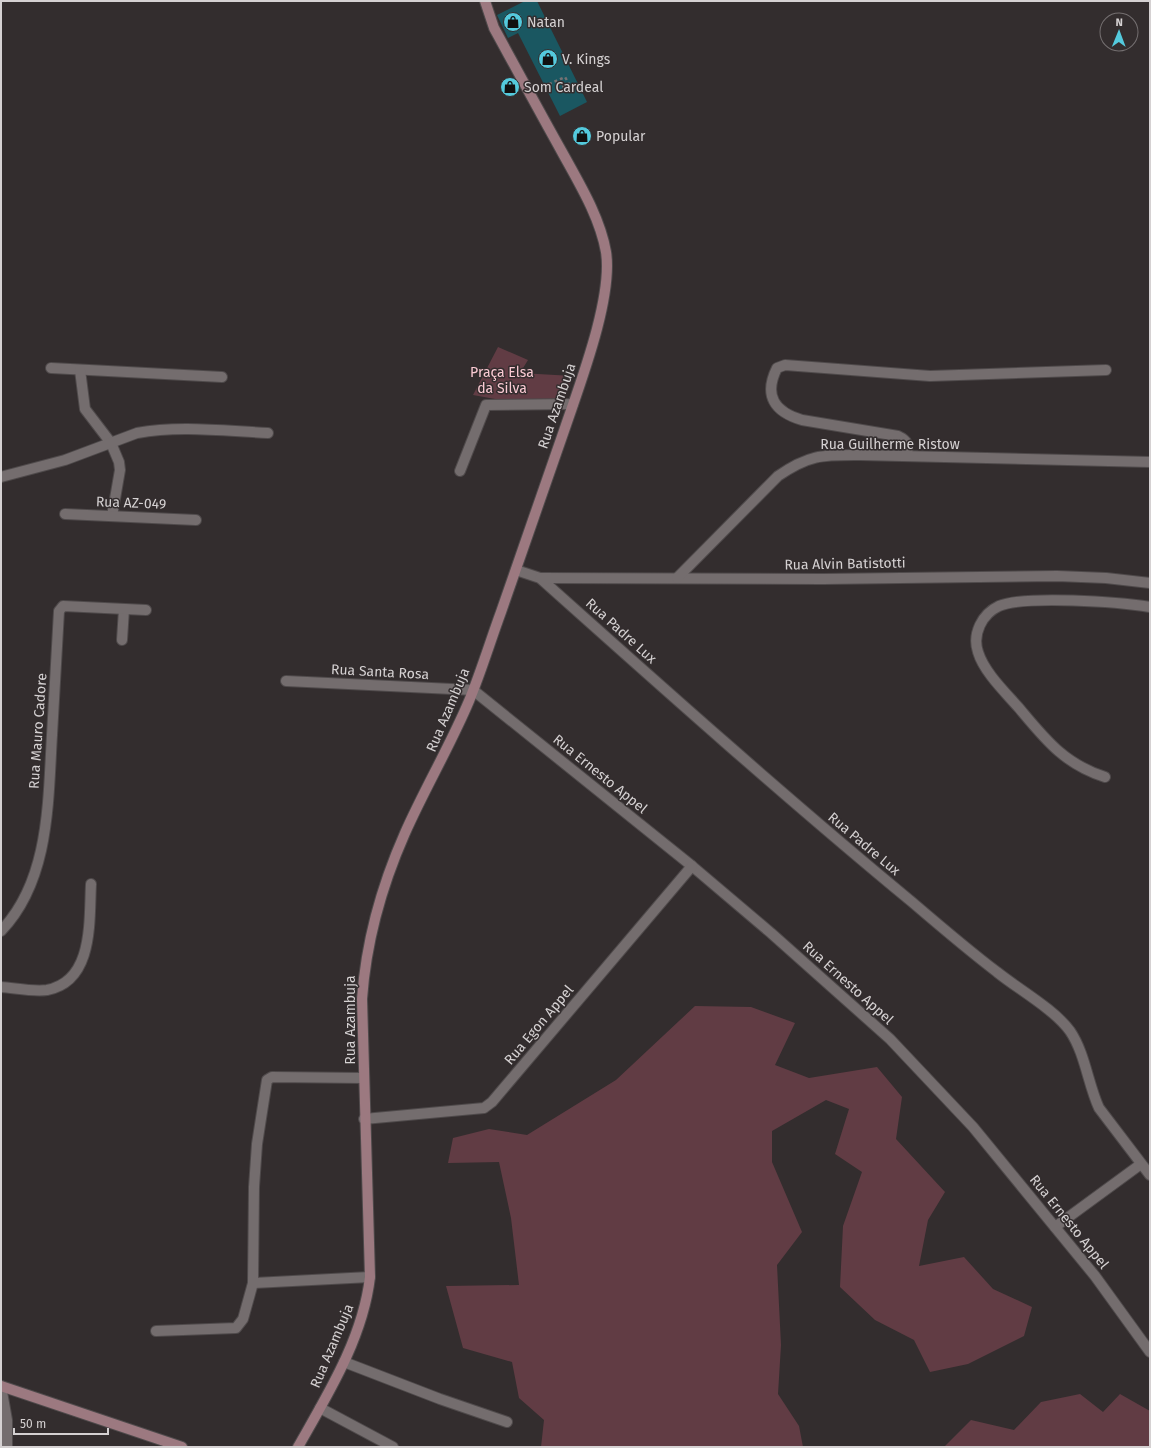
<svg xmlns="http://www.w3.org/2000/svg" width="1151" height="1448" font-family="'Fira Sans',sans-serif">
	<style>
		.green { fill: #613c44 }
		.building { fill: #1a5761 }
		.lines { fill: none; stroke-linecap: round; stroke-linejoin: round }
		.street-casing { stroke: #4f4a4b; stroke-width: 12 }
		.secondary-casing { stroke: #4f4a4b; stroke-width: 12 }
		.path { stroke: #777273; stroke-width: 2.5; stroke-dasharray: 3 3; stroke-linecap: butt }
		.street { stroke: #746d6e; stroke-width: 10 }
		.secondary { stroke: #9c7980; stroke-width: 10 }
		.labels { text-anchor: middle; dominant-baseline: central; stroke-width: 3; stroke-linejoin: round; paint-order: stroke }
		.poi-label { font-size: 14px; fill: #d5d1d2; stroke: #332d2e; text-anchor: start }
		.park-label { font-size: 14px; fill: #facad3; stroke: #332d2e }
		.street-label { font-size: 14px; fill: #d5d1d2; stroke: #332d2e }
	</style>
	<rect width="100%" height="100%" fill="#332d2e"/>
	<!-- green -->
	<g class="green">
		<path d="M498,347l30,13 -8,13 53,3 -9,23h-69l-22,-4z"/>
		<path d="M695,1006l56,1 44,16 -20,42 34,13 68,-11 25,30 -6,42 49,53 -17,28 -9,46 45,-9 29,32 39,18 -8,29 -56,28 -38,8 -16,-32 -39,-20 -35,-33 3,-61 19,-54 -27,-18 14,-45 -23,-9 -54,31v31l30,70 -25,33 4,80 -3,49 21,32 4,21h-262l3,-27 -25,-22 -7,-36 -49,-14 -17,-62 73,-1 -8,-67 -12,-56 -51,1 5,-25 36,-9 38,6 89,-55z"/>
		<path d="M1080,1394l23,18 17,-18 30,17v36h-206l27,-27 43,10 27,-28z"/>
	</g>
	<!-- building -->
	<path class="building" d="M525,1h12l50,101 -27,14 -42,-83 -10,5 -11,-23z"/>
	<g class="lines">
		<defs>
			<g id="street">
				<path d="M51,368l171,9"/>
				<path d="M80,370l5,39 26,34 8,19 1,8 -8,46"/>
				<path d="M907,456c1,-11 2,-15 -9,-20l-96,-16c-27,-8 -39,-24 -25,-52l8,-3 145,11 176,-6"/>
				<path d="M460,471l26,-66 87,-1"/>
				<path d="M1,477l64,-17 72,-27c42,-8 88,-2 131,0"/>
				<path d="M65,514l131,6"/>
				<path d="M516,570l24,8c123,110 245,219 372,324 28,24 56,48 85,70 21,17 57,37 73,59 15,22 18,53 29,77l51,67"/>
				<path d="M540,578l283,1 234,-3 49,2 44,5"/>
				<path d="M677,578l101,-102c32,-22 45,-21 82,-21l290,7"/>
				<path d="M122,640l2,-31"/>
				<path d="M286,681l187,9 219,176 79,67 119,106 83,88 122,149 55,76"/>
				<path d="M1105,777c-41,-13 -60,-38 -86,-69 -14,-16 -35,-36 -41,-56 -6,-18 4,-38 21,-46 27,-11 120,-4 151,1"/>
				<path d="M1,931c49,-51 47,-130 51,-196 2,-41 5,-83 7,-124l4,-5 83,4"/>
				<path d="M1,987c14,1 32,5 46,3 47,-9 42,-69 44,-106"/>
				<path d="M364,1119l120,-11 8,-6 200,-236"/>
				<path d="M1055,1227l86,-63"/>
				<path d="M253,1283l117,-6"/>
				<path d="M156,1331l80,-3 7,-9 10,-36 1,-96 3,-43 10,-64 5,-3 91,1"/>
				<path d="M344,1362l96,37 67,23"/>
				<path d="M1,1386l6,34v27"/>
				<path d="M320,1408l73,39"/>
			</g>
			<g id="secondary">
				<path d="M1,1386l181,61"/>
				<path d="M298,1447c30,-53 65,-109 72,-170l-8,-278c4,-57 20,-114 43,-166 20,-45 45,-87 64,-132 12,-29 21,-59 32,-89 22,-62 43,-125 65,-187 15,-44 47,-128 40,-173 -6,-35 -27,-69 -44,-100 -23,-41 -45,-82 -68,-124l-9,-27"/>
			</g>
		</defs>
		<!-- street casing -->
		<use href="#street" class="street-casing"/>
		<!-- secondary casing -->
		<use href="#secondary" class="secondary-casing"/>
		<!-- path -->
		<path class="path" d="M538,89l27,-12 4,7 -9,4"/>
		<!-- street -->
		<use href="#street" class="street"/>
		<!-- secondary -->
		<use href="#secondary" class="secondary"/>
	</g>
	<!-- icons -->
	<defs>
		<symbol id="shop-disc" viewBox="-11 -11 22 22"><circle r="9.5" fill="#54cadd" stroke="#332d2e"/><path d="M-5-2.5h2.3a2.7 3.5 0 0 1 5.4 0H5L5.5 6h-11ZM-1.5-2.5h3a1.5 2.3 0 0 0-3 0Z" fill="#111"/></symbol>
	</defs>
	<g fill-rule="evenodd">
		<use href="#shop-disc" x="502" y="11" width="22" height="22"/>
		<use href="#shop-disc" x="537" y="48" width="22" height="22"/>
		<use href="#shop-disc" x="499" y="76" width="22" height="22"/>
		<use href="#shop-disc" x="571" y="125" width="22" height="22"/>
	</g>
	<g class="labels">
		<!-- poi labels -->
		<g class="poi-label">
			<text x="527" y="22">Natan</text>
			<text x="562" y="59">V. Kings</text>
			<text x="524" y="87">Som Cardeal</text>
			<text x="596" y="136">Popular</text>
		</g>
		<!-- park labels -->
		<g class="park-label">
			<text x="502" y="372">Praça Elsa<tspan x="502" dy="16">da Silva</tspan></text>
		</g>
		<!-- street labels -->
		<g class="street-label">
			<text transform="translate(557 406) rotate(-71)">Rua Azambuja</text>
			<text x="890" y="444">Rua Guilherme Ristow</text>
			<text transform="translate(131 503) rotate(2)">Rua AZ-049</text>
			<text transform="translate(845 564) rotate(-1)">Rua Alvin Batistotti</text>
			<text transform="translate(621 631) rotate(42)">Rua Padre Lux</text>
			<text transform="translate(380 672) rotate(3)">Rua Santa Rosa</text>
			<text transform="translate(448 710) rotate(-67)">Rua Azambuja</text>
			<text transform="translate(38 731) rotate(-86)">Rua Mauro Cadore</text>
			<text transform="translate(600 774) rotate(39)">Rua Ernesto Appel</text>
			<text transform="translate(864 844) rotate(40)">Rua Padre Lux</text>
			<text transform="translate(848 983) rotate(42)">Rua Ernesto Appel</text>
			<text transform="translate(350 1020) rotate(-90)">Rua Azambuja</text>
			<text transform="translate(539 1025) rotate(-50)">Rua Egon Appel</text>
			<text transform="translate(1069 1222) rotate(51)">Rua Ernesto Appel</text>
			<text transform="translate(332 1346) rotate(-67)">Rua Azambuja</text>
		</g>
	</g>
	<!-- border -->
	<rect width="1151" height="1448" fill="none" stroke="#d5d1d2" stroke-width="4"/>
	<!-- north arrow -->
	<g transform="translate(1119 32) rotate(1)"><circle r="19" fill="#332d2e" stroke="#746f70"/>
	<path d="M0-3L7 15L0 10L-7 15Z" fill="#54cadd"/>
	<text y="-6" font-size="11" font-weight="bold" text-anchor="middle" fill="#d5d1d2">N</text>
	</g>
	<!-- scale -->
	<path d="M14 1428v6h94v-6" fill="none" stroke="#d5d1d2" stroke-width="2"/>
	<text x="20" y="1428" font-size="12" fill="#d5d1d2" stroke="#332d2e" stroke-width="3" paint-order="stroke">50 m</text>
</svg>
